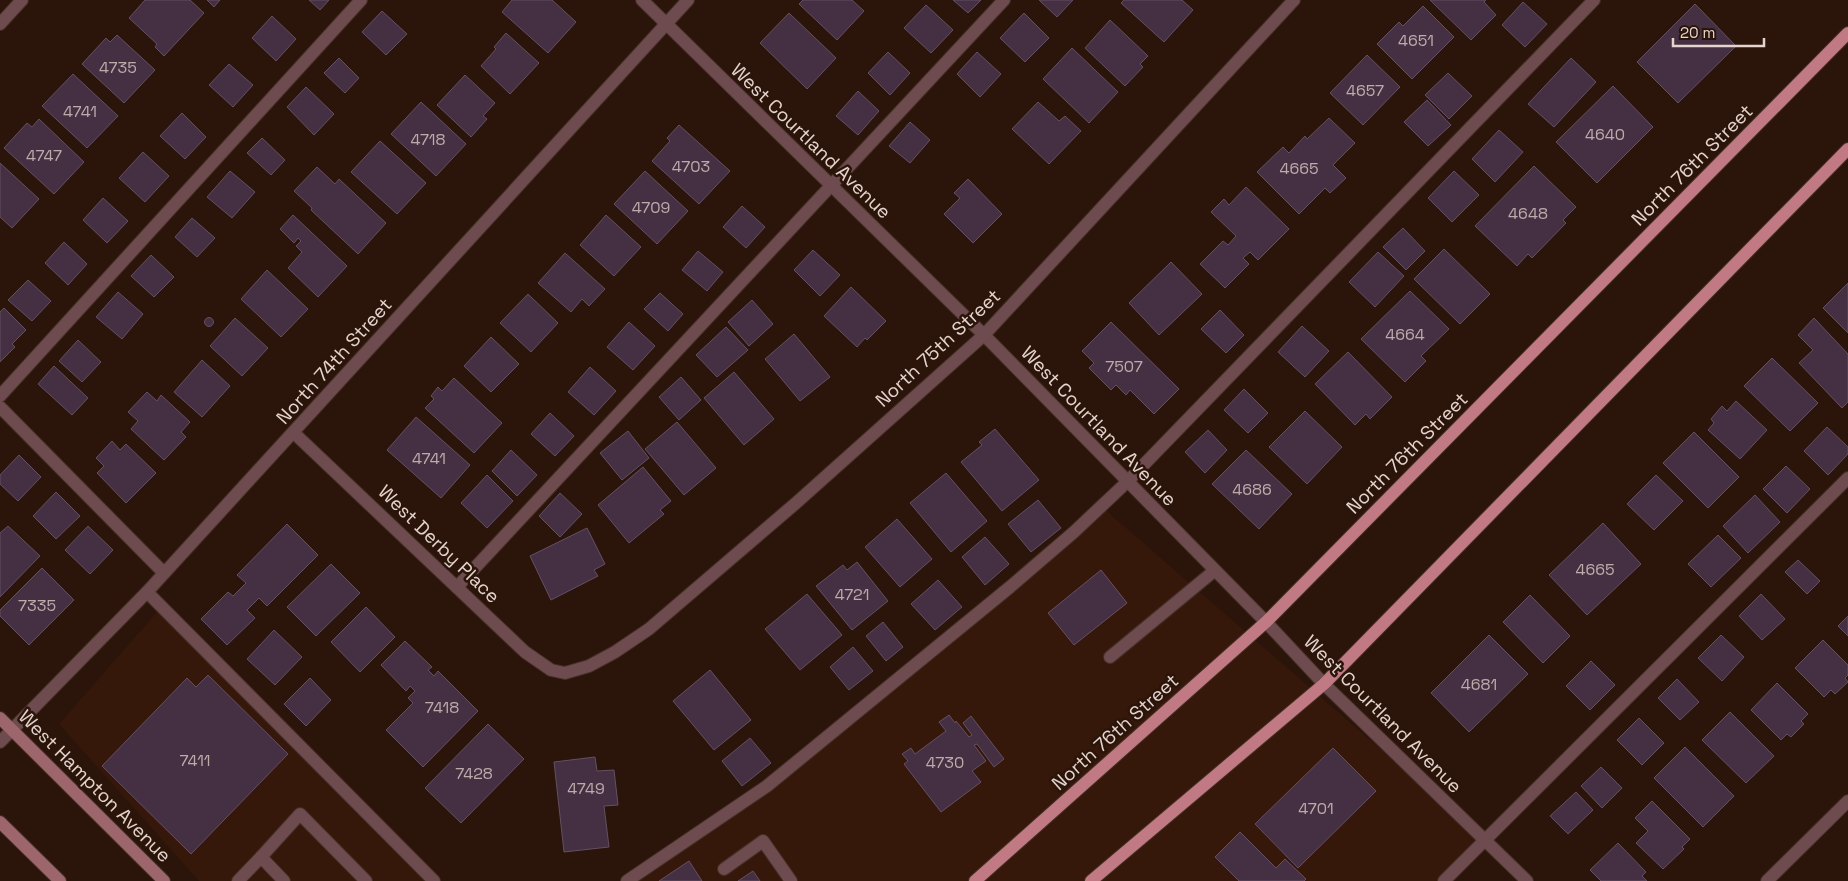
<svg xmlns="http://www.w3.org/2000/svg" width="1848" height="881" font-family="'Space Grotesk',sans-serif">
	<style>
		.built { fill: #36180b }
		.building { fill: #453043; stroke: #654f63 }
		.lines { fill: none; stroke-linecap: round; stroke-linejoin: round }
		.service-casing { stroke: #452f25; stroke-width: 14 }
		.minor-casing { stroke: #452f25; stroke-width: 14 }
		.secondary-casing { stroke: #452f25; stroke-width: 14 }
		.primary-casing { stroke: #452f25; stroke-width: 14 }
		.service { stroke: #6d4b4f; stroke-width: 12 }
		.minor { stroke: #6d4b4f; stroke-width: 12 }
		.secondary { stroke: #9d666c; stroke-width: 12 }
		.primary { stroke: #c17a83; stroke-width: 12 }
		.labels { text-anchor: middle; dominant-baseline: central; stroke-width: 5; stroke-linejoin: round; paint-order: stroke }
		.number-label { font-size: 16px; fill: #bdabaa }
		.street-label { font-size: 19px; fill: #e5d4cd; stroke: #2b140a }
	</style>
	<rect width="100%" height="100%" fill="#2b140a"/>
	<!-- built -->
	<g class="built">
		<path d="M1102,507l383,333 -41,41h-823l149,-92z"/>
		<path d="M158,611l275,270h-234l-140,-157z"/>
	</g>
	<!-- building -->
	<g class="building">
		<path d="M145,0h45l14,13 -40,43 -9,-9 2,-3 -28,-26z"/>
		<path d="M207,0h13l-6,7z"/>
		<path d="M309,0h20l-9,10z"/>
		<path d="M512,0h40l24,22 -28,31 -46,-41z"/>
		<path d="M803,0h49l12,11 -27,29 -38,-36z"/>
		<path d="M953,0h28l-13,13z"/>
		<path d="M1039,0h34l-16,17z"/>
		<path d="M1124,0h58l11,10 -29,32 -43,-39z"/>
		<path d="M1430,0h56l-2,2 12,13 -25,25z"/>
		<path d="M1523,2l24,22 -22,23 -23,-22z"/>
		<path d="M1695,4l41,42 -58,57 -41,-41z"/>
		<path d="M926,5l27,25 -22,23 -27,-25z"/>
		<path d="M1423,6l31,31 -42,42 -35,-35 22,-22 4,4z"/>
		<path d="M382,11l25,23 -21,21 -24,-23z"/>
		<path d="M789,13l47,45 -29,31 -47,-46z"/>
		<path d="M1024,13l25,25 -24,24 -25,-24z"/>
		<path d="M272,16l24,23 -20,22 -24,-23z"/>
		<path d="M1110,20l38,36 -8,8 3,3 -18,19 -40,-38z"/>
		<path d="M506,33l33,30 -29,31 -29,-28 15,-17 -2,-2z"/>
		<path d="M117,35l38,35 -31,33 -42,-39 24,-26 4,4z"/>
		<path d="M1072,48l46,44 -29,31 -46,-44z"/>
		<path d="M888,52l22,21 -20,22 -22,-22z"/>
		<path d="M977,52l24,22 -21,23 -23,-23z"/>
		<path d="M1367,55l33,32 -37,38 -33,-32z"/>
		<path d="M339,58l20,20 -14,15 -21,-20z"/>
		<path d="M1571,58l25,24 -42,45 -26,-23z"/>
		<path d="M229,64l24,21 -20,22 -24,-22z"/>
		<path d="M1448,73l24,23 -23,23 -24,-24z"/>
		<path d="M73,74l45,42 -31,32 -45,-42z"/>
		<path d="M465,75l30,28 -12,13 4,3 -16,18 -34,-32z"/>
		<path d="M1613,86l40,41 -56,56 -41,-41z"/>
		<path d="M306,87l28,27 -20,21 -27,-28z"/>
		<path d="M858,91l21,20 -21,24 -22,-19z"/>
		<path d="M1427,100l24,25 -23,21 -24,-24z"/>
		<path d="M421,102l45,42 -30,32 -45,-42z"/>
		<path d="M1038,102l21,19 6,-5 16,15 -32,33 -37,-35z"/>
		<path d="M182,113l24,24 -21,22 -25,-23z"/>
		<path d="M1329,118l26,25 -22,22 13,13 -16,15 -5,-5 -26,26 -42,-42 26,-25 6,6 16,-17 2,3z"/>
		<path d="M39,119l45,43 -30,32 -50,-46 23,-25 5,4z"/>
		<path d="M910,122l20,18 -20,23 -21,-17z"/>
		<path d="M679,125l51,46 -31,33 -47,-43 18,-20 -3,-3z"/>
		<path d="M1499,130l24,22 -28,30 -23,-23z"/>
		<path d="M262,138l23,22 -14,15 -24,-22z"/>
		<path d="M380,141l46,42 -29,31 -46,-42z"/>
		<path d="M143,152l26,24 -24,26 -26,-24z"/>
		<path d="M0,163l39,36 -27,29 -12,-11z"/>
		<path d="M1534,166l42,41 -13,13 3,3 -34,35 -4,-4 -11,12 -42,-40z"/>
		<path d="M317,167l18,17 4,-5 47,44 -28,31 -47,-44 1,-2 -18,-17z"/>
		<path d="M230,171l25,21 -23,26 -25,-21z"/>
		<path d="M645,171l43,40 -31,33 -43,-40z"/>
		<path d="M1454,171l25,24 -27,27 -24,-24z"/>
		<path d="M968,179l34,35 -29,29 -29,-29 16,-16 -6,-5z"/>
		<path d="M1246,187l43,42 -31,31 -8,-8 -7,6 6,6 -24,24 -25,-24 23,-23 5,4 8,-9 -25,-24 13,-13 5,6z"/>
		<path d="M103,198l25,23 -21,22 -24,-23z"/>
		<path d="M742,206l23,21 -19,21 -23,-21z"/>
		<path d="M293,215l54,51 -29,31 -30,-29 14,-16 -6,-6 5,-5 -3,-3 -4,5 -14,-14z"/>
		<path d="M606,215l35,32 -27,29 -34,-31z"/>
		<path d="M192,218l23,20 -18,19 -22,-20z"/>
		<path d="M1403,228l22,23 -19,19 -23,-23z"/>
		<path d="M64,242l23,22 -19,21 -23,-22z"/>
		<path d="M1444,249l46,45 -30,30 -46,-45z"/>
		<path d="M813,250l27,25 -20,21 -26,-26z"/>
		<path d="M698,251l25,21 -16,19 -25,-21z"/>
		<path d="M1378,252l26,24 -29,31 -26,-25z"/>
		<path d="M565,253l40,36 -16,17 -7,-7 -11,13 -33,-29z"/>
		<path d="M151,255l23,22 -20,20 -23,-21z"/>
		<path d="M1171,262l31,32 -43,41 -30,-32z"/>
		<path d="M267,270l41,39 -27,28 -40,-38z"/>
		<path d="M28,280l23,21 -19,20 -24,-21z"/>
		<path d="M1848,283v50l-25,-25z"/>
		<path d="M851,287l35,34 -19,19 -2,-2 -8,9 -33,-31z"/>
		<path d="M1410,291l39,38 -28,27 5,5 -21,21 -44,-43z"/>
		<path d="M118,292l25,22 -21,25 -26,-22z"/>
		<path d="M660,293l23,21 -15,17 -24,-22z"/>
		<path d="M528,294l30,29 -27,29 -31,-29z"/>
		<path d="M752,300l21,24 -24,22 -21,-24z"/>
		<path d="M4,308l22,22 -14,14 3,3 -15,15v-50z"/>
		<path d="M1220,310l24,25 -18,18 -25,-24z"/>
		<circle cx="209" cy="322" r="4.5"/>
		<path d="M235,318l33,30 -26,28 -32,-30z"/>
		<path d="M1814,318l34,36v48l-6,6 -43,-45 14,-13 -15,-15z"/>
		<path d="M629,322l26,24 -22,24 -26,-23z"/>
		<path d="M1111,322l68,67 -25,25 -24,-24 -4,5 -10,-10 -5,5 -22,-22 5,-5 -12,-12z"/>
		<path d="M1302,326l27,25 -24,26 -27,-25z"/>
		<path d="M726,327l22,23 -31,27 -21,-22z"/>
		<path d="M794,334l36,43 -30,24 -35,-42z"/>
		<path d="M491,337l28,27 -28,28 -27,-26z"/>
		<path d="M78,340l23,22 -19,20 -23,-21z"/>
		<path d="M1348,352l44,45 -22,22 -4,-5 -11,11 -40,-41z"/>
		<path d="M1772,358l46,45 -28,28 -46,-45z"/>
		<path d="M202,360l28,26 -28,31 -28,-25z"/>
		<path d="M54,366l34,32 -16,17 -34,-31z"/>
		<path d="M590,367l26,24 -22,24 -26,-23z"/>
		<path d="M734,372l40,47 -30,26 -40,-47z"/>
		<path d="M681,377l20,23 -22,20 -20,-23z"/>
		<path d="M454,378l48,45 -28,30 -49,-45 9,-9 -3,-3 7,-9 4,4z"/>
		<path d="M1244,389l24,24 -20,20 -24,-23z"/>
		<path d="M147,392l10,9 4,-6 29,27 -9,10 5,5 -22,23 -33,-31 7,-8 -10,-9z"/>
		<path d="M1736,401l31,29 -27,29 -32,-29 6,-7 -3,-4 11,-13 5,5z"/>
		<path d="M1305,411l37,36 -35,37 -38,-37z"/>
		<path d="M550,413l24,23 -19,20 -24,-22z"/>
		<path d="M416,417l54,48 -29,33 -54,-48z"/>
		<path d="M677,422l39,46 -32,27 -39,-46z"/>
		<path d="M1827,427l21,20v7l-20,21 -24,-24z"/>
		<path d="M995,429l44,51 -37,31 -41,-49 21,-17 -3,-3z"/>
		<path d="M1208,430l19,20 -22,23 -20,-21z"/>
		<path d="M628,431l21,27 -27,22 -22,-27z"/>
		<path d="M1694,432l45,45 -31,31 -45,-45z"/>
		<path d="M112,441l8,9 6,-6 30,29 -30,30 -29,-30 7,-7 -8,-8z"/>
		<path d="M511,450l26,25 -20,21 -25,-25z"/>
		<path d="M1246,450l46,44 -33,35 -47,-45z"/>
		<path d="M19,455l22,22 -23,24 -18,-17v-9z"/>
		<path d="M1786,466l24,23 -23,24 -24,-24z"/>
		<path d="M643,467l28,34 -11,9 4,4 -35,29 -31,-38z"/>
		<path d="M946,473l41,48 -36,31 -41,-49z"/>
		<path d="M487,475l26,26 -26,27 -26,-25z"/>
		<path d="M1656,475l27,26 -29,29 -27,-26z"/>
		<path d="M56,492l24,24 -24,23 -23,-23z"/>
		<path d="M560,493l22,21 -22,23 -21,-21z"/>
		<path d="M1755,495l25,27 -32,31 -25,-27z"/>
		<path d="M1038,500l23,28 -30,24 -23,-28z"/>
		<path d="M897,519l35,40 -32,28 -35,-40z"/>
		<path d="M1603,523l38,41 -54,51 -38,-40z"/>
		<path d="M287,524l31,31 -51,51 -8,-8 -12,12 8,8 -28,27 -26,-26 27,-27 5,4 13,-13 -9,-8z"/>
		<path d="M8,526l32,30 -40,41v-64z"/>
		<path d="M88,526l25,24 -23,24 -25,-24z"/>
		<path d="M587,528l18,36 -11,6 4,6 -47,24 -21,-44z"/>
		<path d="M1718,535l23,23 -30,29 -23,-23z"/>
		<path d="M985,537l24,27 -24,21 -23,-28z"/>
		<path d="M1798,560l22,21 -13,13 -22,-22z"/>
		<path d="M857,562l31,39 -36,29 -36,-44 27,-21 4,5z"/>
		<path d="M331,564l29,29 -44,43 -29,-29z"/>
		<path d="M42,568l32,32 -45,45 -29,-29v-6z"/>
		<path d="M1101,570l26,33 -53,42 -26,-32z"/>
		<path d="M938,580l24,27 -27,23 -24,-26z"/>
		<path d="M807,594l35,41 -42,35 -35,-41z"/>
		<path d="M1761,594l24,25 -23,21 -23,-24z"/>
		<path d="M1530,595l40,41 -27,27 -40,-41z"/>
		<path d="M366,607l29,30 -35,35 -29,-30z"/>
		<path d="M1848,616v20l-10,-10z"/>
		<path d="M883,622l20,25 -17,14 -20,-25z"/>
		<path d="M274,630l28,27 -27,28 -28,-26z"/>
		<path d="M1489,635l39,39 -59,58 -38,-39z"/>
		<path d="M1721,635l23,22 -22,24 -24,-23z"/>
		<path d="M1823,640l25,25v10l-3,3 3,4 -13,12 -4,-4 -7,7 -29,-29z"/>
		<path d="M405,641l27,26 -4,3 6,6 4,-5 40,40 -55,56 -37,-37 27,-27 -5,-5 7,-7 -5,-5 -4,5 -25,-26z"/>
		<path d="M853,647l20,24 -24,19 -19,-23z"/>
		<path d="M1591,661l24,24 -25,25 -24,-24z"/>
		<path d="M710,670l41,50 -37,30 -41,-49z"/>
		<path d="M208,675l80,79 -97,100 -89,-88 85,-88 9,9z"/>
		<path d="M310,678l21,22 -25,26 -22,-22z"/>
		<path d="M1677,679l22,23 -19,18 -22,-22z"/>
		<path d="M1777,683l31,31 -7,7 3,3 -13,13 -4,-3 -6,6 -30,-30z"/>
		<path d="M1730,712l44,44 -28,27 -44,-43z"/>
		<path d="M949,715l6,8 1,-2 13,16 3,-2 -9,-12 8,-7 33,43 -10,8 -17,-23 -3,1 12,16 -14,10 9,11 -40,30 -37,-48 4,-3 -6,-7 9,-6 4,6 31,-23 -7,-9z"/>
		<path d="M1639,718l25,25 -22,22 -25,-25z"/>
		<path d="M488,724l36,35 -63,64 -36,-35z"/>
		<path d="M750,738l21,25 -29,23 -20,-25z"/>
		<path d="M1685,747l49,49 -31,31 -49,-49z"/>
		<path d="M1333,748l43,43 -78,77 -43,-44z"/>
		<path d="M595,757l2,14 17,-1 4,35 -14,1 5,41 -45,5 -10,-90z"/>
		<path d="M1601,767l21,21 -20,20 -21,-22z"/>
		<path d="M1576,792l17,18 -25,24 -18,-18z"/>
		<path d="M1652,801l38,38 -8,8 2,2 -21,20 -27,-26 12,-12 -13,-13z"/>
		<path d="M1240,832l36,36 9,-9 21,20 -2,2h-65l-24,-24z"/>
		<path d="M1618,843l28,29 -4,4 5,5h-46l-11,-11z"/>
		<path d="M689,861l13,20h-43z"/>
		<path d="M753,871l7,10h-22z"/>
	</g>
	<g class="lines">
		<defs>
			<g id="service">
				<path d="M0,396l361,-396"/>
				<path d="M0,407l164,166"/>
				<path d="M457,587l547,-587"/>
				<path d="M147,592l287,289"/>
				<path d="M1110,657l104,-86"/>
				<path d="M261,857l39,-43 66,67"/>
				<path d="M724,869l39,-28 28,40"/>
				<path d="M238,881l23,-24 23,24"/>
				<path d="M627,881l140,-95 243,-199 64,-55 53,-50 467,-482"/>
				<path d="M1444,881l404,-403"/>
			</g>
			<g id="minor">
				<path d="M642,0l342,335 282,287 58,62 203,197"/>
				<path d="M0,24l22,-24"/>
				<path d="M294,433l231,219 26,18 14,3 24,-7 26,-14 34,-23 147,-126 188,-168 310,-335"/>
				<path d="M0,742l147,-150 541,-592"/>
				<path d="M1767,881l81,-80"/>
			</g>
			<g id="secondary">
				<path d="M0,718l164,163"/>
				<path d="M0,822l60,59"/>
			</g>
			<g id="primary">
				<path d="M975,881l291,-259 582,-589"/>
				<path d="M1091,881l233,-197 524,-535"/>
			</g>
		</defs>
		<!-- service casing -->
		<use href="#service" class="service-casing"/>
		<!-- minor casing -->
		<use href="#minor" class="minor-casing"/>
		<!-- secondary casing -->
		<use href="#secondary" class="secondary-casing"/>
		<!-- primary casing -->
		<use href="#primary" class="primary-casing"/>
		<!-- service -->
		<use href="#service" class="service"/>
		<!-- minor -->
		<use href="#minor" class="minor"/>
		<!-- secondary -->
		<use href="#secondary" class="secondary"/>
		<!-- primary -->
		<use href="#primary" class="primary"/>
	</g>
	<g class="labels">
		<!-- number labels -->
		<g class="number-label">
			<text x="1416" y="40">4651</text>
			<text x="118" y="67">4735</text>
			<text x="1365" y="90">4657</text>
			<text x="80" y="111">4741</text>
			<text x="1605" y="134">4640</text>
			<text x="428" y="139">4718</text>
			<text x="44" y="155">4747</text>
			<text x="691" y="166">4703</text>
			<text x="1299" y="168">4665</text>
			<text x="651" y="207">4709</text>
			<text x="1528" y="213">4648</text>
			<text x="1405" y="334">4664</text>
			<text x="1124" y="366">7507</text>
			<text x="429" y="458">4741</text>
			<text x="1252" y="489">4686</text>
			<text x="1595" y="569">4665</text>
			<text x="852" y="594">4721</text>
			<text x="37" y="605">7335</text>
			<text x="1479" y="684">4681</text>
			<text x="442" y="707">7418</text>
			<text x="195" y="760">7411</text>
			<text x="945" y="762">4730</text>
			<text x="474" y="773">7428</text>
			<text x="586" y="788">4749</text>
			<text x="1316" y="808">4701</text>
		</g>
		<!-- street labels -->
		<g class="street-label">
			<text transform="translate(811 141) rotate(44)">West Courtland Avenue</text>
			<text transform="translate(1692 165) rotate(-45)">North 76th Street</text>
			<text transform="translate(938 348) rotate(-43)">North 75th Street</text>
			<text transform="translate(334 361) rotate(-48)">North 74th Street</text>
			<text transform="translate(1099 426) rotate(46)">West Courtland Avenue</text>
			<text transform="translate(1407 453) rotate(-45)">North 76th Street</text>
			<text transform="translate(439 544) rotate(44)">West Derby Place</text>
			<text transform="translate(1383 714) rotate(45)">West Courtland Avenue</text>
			<text transform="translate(1115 732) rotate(-42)">North 76th Street</text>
			<text transform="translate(95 786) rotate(45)">West Hampton Avenue</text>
		</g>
	</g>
	<!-- scale -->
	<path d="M1673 38v8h91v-8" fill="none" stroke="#e5d4cd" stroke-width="2.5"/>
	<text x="1680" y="38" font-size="15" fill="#e5d4cd" stroke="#2b140a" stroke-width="4" paint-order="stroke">20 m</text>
</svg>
